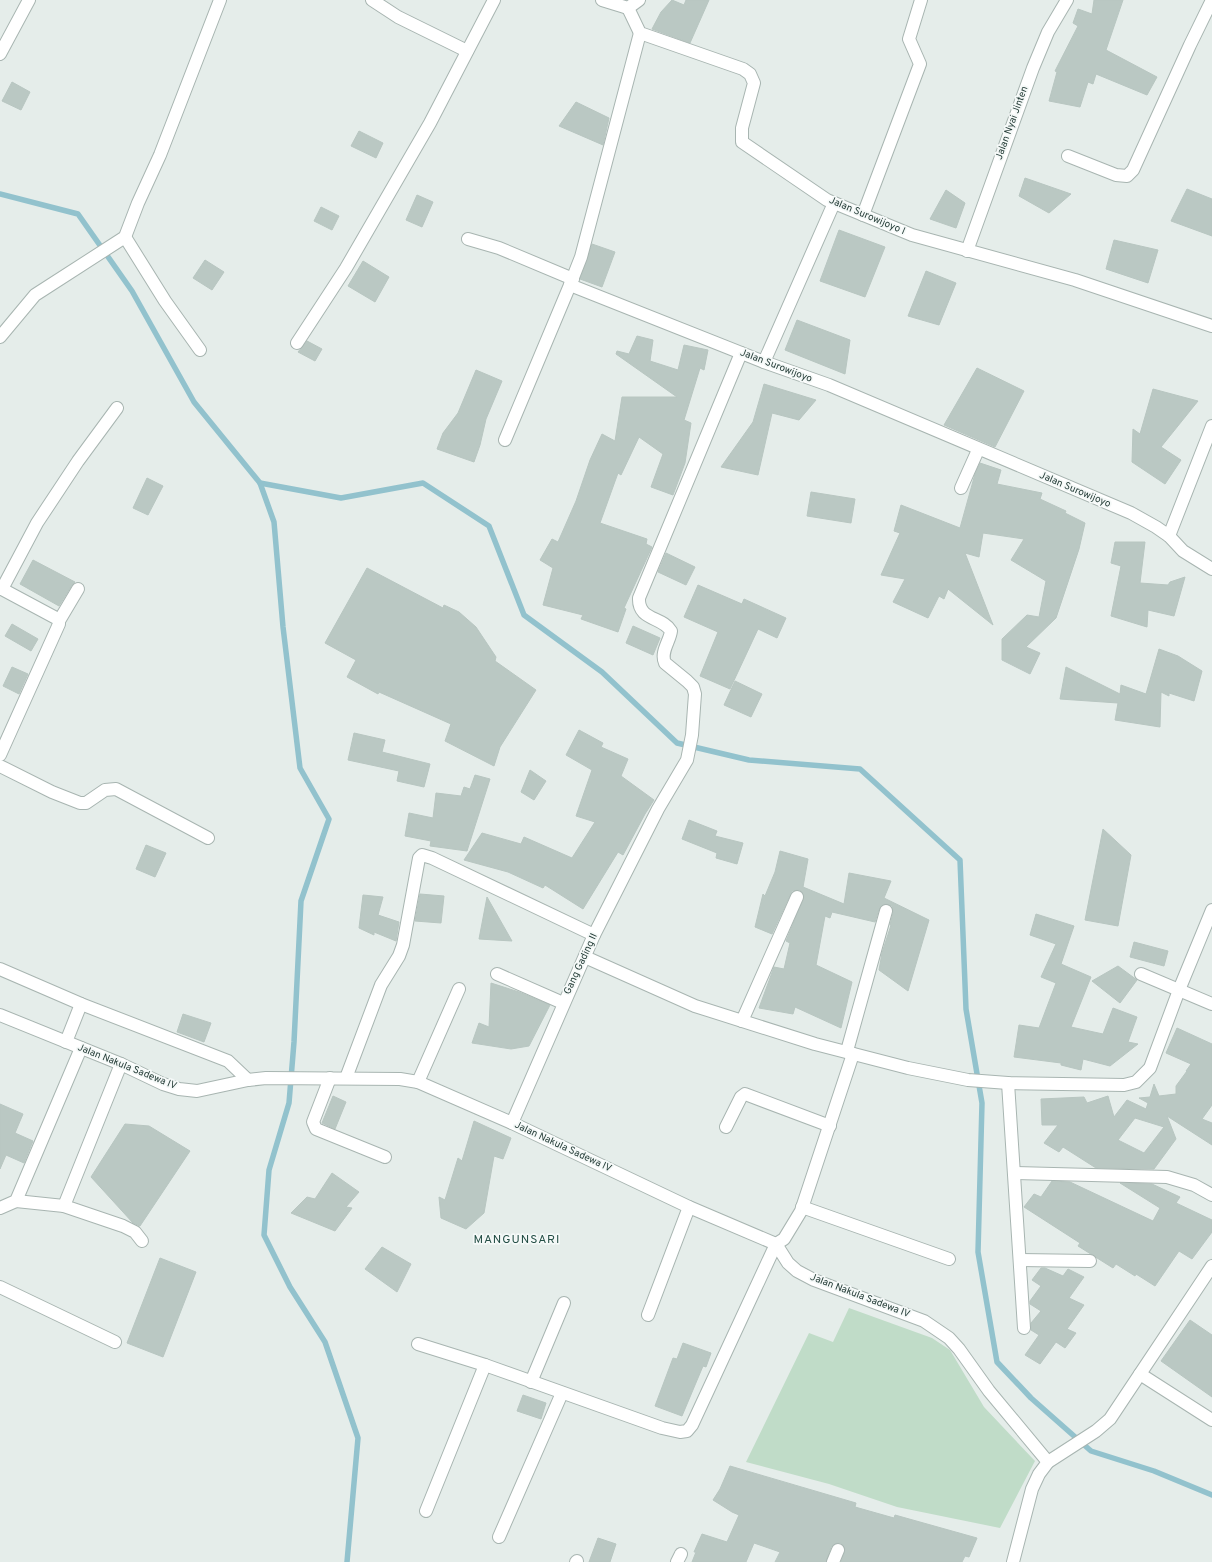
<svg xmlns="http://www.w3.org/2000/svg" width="1212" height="1562" font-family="Overpass,sans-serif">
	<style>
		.green { fill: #c0dcc8 }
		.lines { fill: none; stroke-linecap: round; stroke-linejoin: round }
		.stream { stroke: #92c2cd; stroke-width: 5.5 }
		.building { fill: #bac8c3; stroke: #b8c6c1; fill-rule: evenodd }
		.minor-casing { stroke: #a8b5b1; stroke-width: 14 }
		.minor { stroke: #fff; stroke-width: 12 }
		.labels { text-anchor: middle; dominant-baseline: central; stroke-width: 3.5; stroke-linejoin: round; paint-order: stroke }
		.street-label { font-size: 10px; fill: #253d38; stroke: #f5f9f8 }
		.quarter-label { font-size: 12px; letter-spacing: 1px; fill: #234e45; stroke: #f5f9f8 }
	</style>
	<rect width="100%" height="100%" fill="#e5edea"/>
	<!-- green -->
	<path class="green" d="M849,1308l83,30 18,12 34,57 51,54 -35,67 -103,-21 -68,-23 -83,-22 63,-129 24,9z"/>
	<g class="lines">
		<!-- stream -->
		<g class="stream">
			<path d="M0,194l78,20 54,77 62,111 66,81 81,15 82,-15 66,43 35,89 78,57 75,71 72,17 111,9 100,91 6,149 16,94 -4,149 19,110 34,36 60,53 63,20 58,24"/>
			<path d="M260,483l14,39 9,105 17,141 29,51 -28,82 -7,141 -5,61 -20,67 -5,65 26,52 35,55 33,96 -11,124"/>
		</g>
	</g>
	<!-- building -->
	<g class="building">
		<path d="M672,0l12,5 2,-5h23l-19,43 -38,-14 9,-17z"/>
		<path d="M1094,0h29l-17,50 51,27 -10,18 -51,-21 -3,10 -5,-2 -8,25 -31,-6 8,-29 -2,-1 23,-45 -5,-3 5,-14 14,5z"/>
		<path d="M12,82l18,10 -9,18 -19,-9z"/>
		<path d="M576,102l33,16 -6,27 -44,-19z"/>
		<path d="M359,131l24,12 -7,15 -25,-12z"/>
		<path d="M1025,178l46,16 -22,19 -30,-17z"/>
		<path d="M1187,189l25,10v37l-41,-15z"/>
		<path d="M946,190l19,13 -9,25 -26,-9z"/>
		<path d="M417,195l16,7 -11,25 -16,-7z"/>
		<path d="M321,207l18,9 -7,14 -18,-9z"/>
		<path d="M839,230l46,17 -20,50 -45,-16z"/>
		<path d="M1114,240l44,10 -10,33 -42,-14z"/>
		<path d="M592,244l23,8 -13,35 -22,-8z"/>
		<path d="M205,260l19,12 -12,18 -19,-12z"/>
		<path d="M363,261l26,16 -14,25 -27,-16z"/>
		<path d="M926,271l30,12 -17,42 -31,-9z"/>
		<path d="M797,320l53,20 -5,34 -60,-24z"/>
		<path d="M637,336l16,4 -3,21 28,9 6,-25 24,5 -4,20 -4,-2 -16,52 7,3 -6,40 -12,32 -22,-8 12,-33 -24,-17 -18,38 -3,-2 -18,50 47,16 -1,5 6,3 -28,61 2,1 -8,23 -37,-13 2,-4 -40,-10 10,-37 -13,-8 12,-21 6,3 18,-41 14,-41 12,-26 13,7 7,-44h55l-61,-43 1,-3 12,3z"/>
		<path d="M307,341l15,8 -7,12 -17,-9z"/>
		<path d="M977,368l47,23 -29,56 -51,-22z"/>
		<path d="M476,370l26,11 -16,38 -6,26 -6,17 -37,-13 6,-16 15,-20z"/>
		<path d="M764,384l52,16 -17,20 -27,-7 -14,62 -37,-8 32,-45z"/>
		<path d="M1153,389l45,12 -37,46 20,13 -16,24 -33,-22 1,-33 7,5z"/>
		<path d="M980,463l21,7 -4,14 45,9 -2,6 26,12 -1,2 20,10 -6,26 -23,69 -30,29 14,6 -10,21 -28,-14v-21l25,-24 12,2 7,-36 -35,-21 13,-21 -41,-6 -4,24 -14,-4 28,72 -45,-36 -4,10 -5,-3 -11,22 -35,-16 12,-23 -24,-4 19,-42 -6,-2 7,-26 59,23 15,-54z"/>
		<path d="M147,478l16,8 -15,29 -15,-7z"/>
		<path d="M811,492l44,7 -4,24 -44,-7z"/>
		<path d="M1115,542h30l-5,41 28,2 2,-3 15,-5 -11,39 -26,-6 -1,17 -36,-11 10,-50 -10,-3z"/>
		<path d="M666,553l29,14 -9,18 -28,-13z"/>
		<path d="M33,560l42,22 -3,3 -13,21 -39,-22z"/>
		<path d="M367,568l76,40 1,-3 15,7 17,15 20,30 -1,4 41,29 -36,57 -6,19 -49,-25 6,-17 -72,-32 -1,2 -31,-17 9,-17 -31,-17z"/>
		<path d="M698,585l44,19 2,-5 42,19 -9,20 -19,-9 -28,60 -30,-13 18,-44 -34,-15z"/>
		<path d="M12,624l26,15 -7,12 -26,-15z"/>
		<path d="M633,626l27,12 -7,17 -27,-12z"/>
		<path d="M1159,649l19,7 24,15 -8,30 -25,-8v3l-8,-4 -1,35 -45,-7 3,-17 -58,-4 6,-32 54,27 1,-9 25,9z"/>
		<path d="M12,667l16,7 -9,20 -16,-8z"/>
		<path d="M735,681l27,13 -11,23 -27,-12z"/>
		<path d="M579,730l24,13 -2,4 27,12 -7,17 33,24 -9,14 -22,41 -5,-3 -35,57 -38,-24 -2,3 -35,-16 -44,-12 18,-27 39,11 3,-7 48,21 23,-36 -19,-6 16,-46 -26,-15z"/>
		<path d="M354,733l31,7 -3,12 48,12 -6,23 -27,-6 2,-10 -51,-11z"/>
		<path d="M530,770l16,11 -12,19 -13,-8z"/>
		<path d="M475,775l15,4 -23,72 -37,-5 1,-5 -26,-5 4,-23 24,5 3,-25 25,3 3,-9 6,2z"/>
		<path d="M689,820l28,11 -2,5 28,7 -6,21 -21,-6 1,-5 -35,-14z"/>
		<path d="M1103,829l28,26 -13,71 -33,-6z"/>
		<path d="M146,845l20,8 -11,24 -19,-8z"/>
		<path d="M780,851l28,8 -5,28 41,17 5,-31 42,8 -7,17 45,22 -21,71 -29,-21 3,-17 9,-28h-1l3,-12 -1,-7 -7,-2 -6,5 -4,13 -43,-10 -2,6 -5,-2 -9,49 36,17 -11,46 -46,-21 -2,7 -34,-6 15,-41 10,2 6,-26 -4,-2 18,-44 -1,-4 -3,-3 -8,1 -20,43 -17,-7 8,-33 2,2 10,-24z"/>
		<path d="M420,894l24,2 -3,27 -26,-2z"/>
		<path d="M363,895l20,2 -5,18 21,7 -3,19 -22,-9v3l-15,-7z"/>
		<path d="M487,897l25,44 -33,-2z"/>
		<path d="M1036,914l38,12 -13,38 30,13 -20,50 32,7 10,-26 24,9 -9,25 10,2 -28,22 -27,-7 -2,11 -20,-5v-2l-47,-6 5,-32 20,3 17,-45 -15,-6 15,-33 -26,-9z"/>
		<path d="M1134,942l34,9 -4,15 -34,-9z"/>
		<path d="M1118,966l19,14 -17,23 -28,-22z"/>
		<path d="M491,983l28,9 31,13 -21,41 -18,3 -39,-6 7,-20 10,4z"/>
		<path d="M183,1014l28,9 -7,19 -27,-10z"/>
		<path d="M1177,1028l35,16v61l-10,14 10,4v22l-45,-29 9,23 -22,30 -58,-1 -33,-21 -4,5 -15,-9 14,-18h-16l-1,-26 43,-2 3,6 21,-7 6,21 13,-17 19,9 2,-6 -9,-5 11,-1 4,-13 5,12 17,-2v-8l11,-15h-1l5,-7 -25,-11zM1135,1118l29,9 -20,26 -26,-13z"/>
		<path d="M333,1096l13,6 -11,27 -13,-6z"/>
		<path d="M0,1104l23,10 -8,19 18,8 -9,22 -18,-8 -6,14z"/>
		<path d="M474,1121l37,17 -8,21 -9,-3 -10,57 -18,16 -25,-11 -2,-21 6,3 13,-42 4,3z"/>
		<path d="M125,1124l24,2 41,25 -50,75 -7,-3 -42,-46z"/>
		<path d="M332,1173l27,19 -13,15 6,1 -17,23 -44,-18 16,-16 8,2z"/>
		<path d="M1052,1181l18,1 83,39 7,-13 -40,-25 32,1 28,13 -4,6 36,17v12l-20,27 -13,-8 -24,35 -19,-12 -1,2 -19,-12 -3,4 -35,-22 2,-3 -56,-36 10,-13 7,3z"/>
		<path d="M382,1247l29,17 -14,28 -32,-23z"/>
		<path d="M160,1258l36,14 -33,85 -36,-14z"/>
		<path d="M1041,1268h4l18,8 5,-7 16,8 -15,21 15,7 -17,24 9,4 -11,15 -9,-6 -16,22 -15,-9 14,-20 -8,-5v-7l10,-12 -11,-7v-3l11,-15 -9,-6z"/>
		<path d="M1190,1320l22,15v62l-51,-36z"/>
		<path d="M683,1343l28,10 -5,14 -3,-1 -21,50 -27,-10 18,-48 4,1z"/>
		<path d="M523,1395l23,8 -5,16 -24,-8z"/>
		<path d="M730,1466l126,37 -1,4 39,11 1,-3 82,23 -8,19 -4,-1 -3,6h-121l4,-13 -4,-6h-4l-6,4 -5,15h-51l5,-10 -26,-9 -8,19h-54l4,-10h-2l8,-18 25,8 12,-27 -7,-3 -19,-12 7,-11z"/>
		<path d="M598,1538l18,6 -6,18h-21z"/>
	</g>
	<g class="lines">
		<defs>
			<g id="minor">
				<path d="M372,0l26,17 69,34"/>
				<path d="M602,0l26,8 11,-8"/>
				<path d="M628,8l12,25 103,36 7,5 4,9 -12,45v14l85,58 85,35 163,45 137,46"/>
				<path d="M640,33l-59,224 -11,28 194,77 65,23 302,128 25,14 13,9 14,15 29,18"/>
				<path d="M0,54l29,-54"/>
				<path d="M1068,156l48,19 11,1 6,-6 57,-125 22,-45"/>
				<path d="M863,215l57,-151 -11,-25 12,-39"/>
				<path d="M125,237l40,64 35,49"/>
				<path d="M468,239l31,9 74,31"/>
				<path d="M967,251l66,-183 15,-36 19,-32"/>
				<path d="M0,337l35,-42 90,-58 13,-34 22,-48 60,-155"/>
				<path d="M297,343l49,-75 84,-145 64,-123"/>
				<path d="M764,362l70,-159"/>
				<path d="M505,440l65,-155"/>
				<path d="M961,488l17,-38"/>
				<path d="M1169,536l43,-110"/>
				<path d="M0,588l56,30 3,3v3l-59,131"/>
				<path d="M2,589l35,-66 41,-62 39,-53"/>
				<path d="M59,621l19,-32"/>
				<path d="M0,766l52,26 28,11h6l19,-13 11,-1 92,49"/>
				<path d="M585,957l110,49 120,38 93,24 60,12 40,3 116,2 12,-3 14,-14 29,-78 33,-80"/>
				<path d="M0,969l81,35 147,57 20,19"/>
				<path d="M497,974l66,29"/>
				<path d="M1141,974l71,30"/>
				<path d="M0,1015l121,49 42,20 16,5 18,2 51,-11 18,-2 134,1 18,3 94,41 177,84 87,37 12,19 9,8 17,9 110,41 25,17 10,11 30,42 59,71"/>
				<path d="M742,1021l55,-124"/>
				<path d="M66,1042l15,-38"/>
				<path d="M847,1051l39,-140"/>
				<path d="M121,1064l-57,142 59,20 12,6 7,9"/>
				<path d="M330,1078l-17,44 3,7 69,28"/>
				<path d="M346,1078l35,-93 18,-29 4,-11 16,-87 3,-3 10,3 162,77"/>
				<path d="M418,1082l41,-93"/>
				<path d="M1008,1083l16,245"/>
				<path d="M512,1123l82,-188 64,-126 29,-49 5,-25 3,-41 -2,-7 -6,-6 -22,-18c-5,-11 5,-22 6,-32 -9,-15 -33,-10 -32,-33l102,-245"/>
				<path d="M726,1127l15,-30 4,-3 85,32"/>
				<path d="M1015,1173l152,4 27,8 18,10"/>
				<path d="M16,1201l48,5"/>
				<path d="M802,1207l147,52"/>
				<path d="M0,1208l16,-7 65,-153"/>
				<path d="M1020,1260l70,1"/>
				<path d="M0,1287l115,55"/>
				<path d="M648,1315l41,-108"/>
				<path d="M418,1344l67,21"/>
				<path d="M1140,1374l72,46"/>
				<path d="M531,1382l33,-79"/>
				<path d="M426,1511l59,-146 177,63 18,4 7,-1 5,-6 84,-181 8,-5 17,-28 52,-157"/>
				<path d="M499,1537l63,-144"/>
				<path d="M576,1562l1,-1"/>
				<path d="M677,1562l4,-8"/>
				<path d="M833,1562l5,-12"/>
				<path d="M1013,1562l19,-73 7,-15 9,-12 48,-31 14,-12 102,-153"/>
			</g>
		</defs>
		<!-- minor casing -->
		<use href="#minor" class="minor-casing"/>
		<!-- minor -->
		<use href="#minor" class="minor"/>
	</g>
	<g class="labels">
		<!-- street labels -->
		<g class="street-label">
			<text transform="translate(1012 123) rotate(-70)">Jalan Nyai Jinten</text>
			<text transform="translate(867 216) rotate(23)">Jalan Surowijoyo I</text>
			<text transform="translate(776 366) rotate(21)">Jalan Surowijoyo</text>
			<text transform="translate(1075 490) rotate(23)">Jalan Surowijoyo</text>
			<text transform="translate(581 964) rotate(-65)">Gang Gading II</text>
			<text transform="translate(127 1067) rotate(22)">Jalan Nakula Sadewa IV</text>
			<text transform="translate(563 1147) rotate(25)">Jalan Nakula Sadewa IV</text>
			<text transform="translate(860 1296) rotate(21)">Jalan Nakula Sadewa IV</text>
		</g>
		<!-- quarter labels -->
		<g class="quarter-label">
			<text x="517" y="1240">MANGUNSARI</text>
		</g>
	</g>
</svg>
